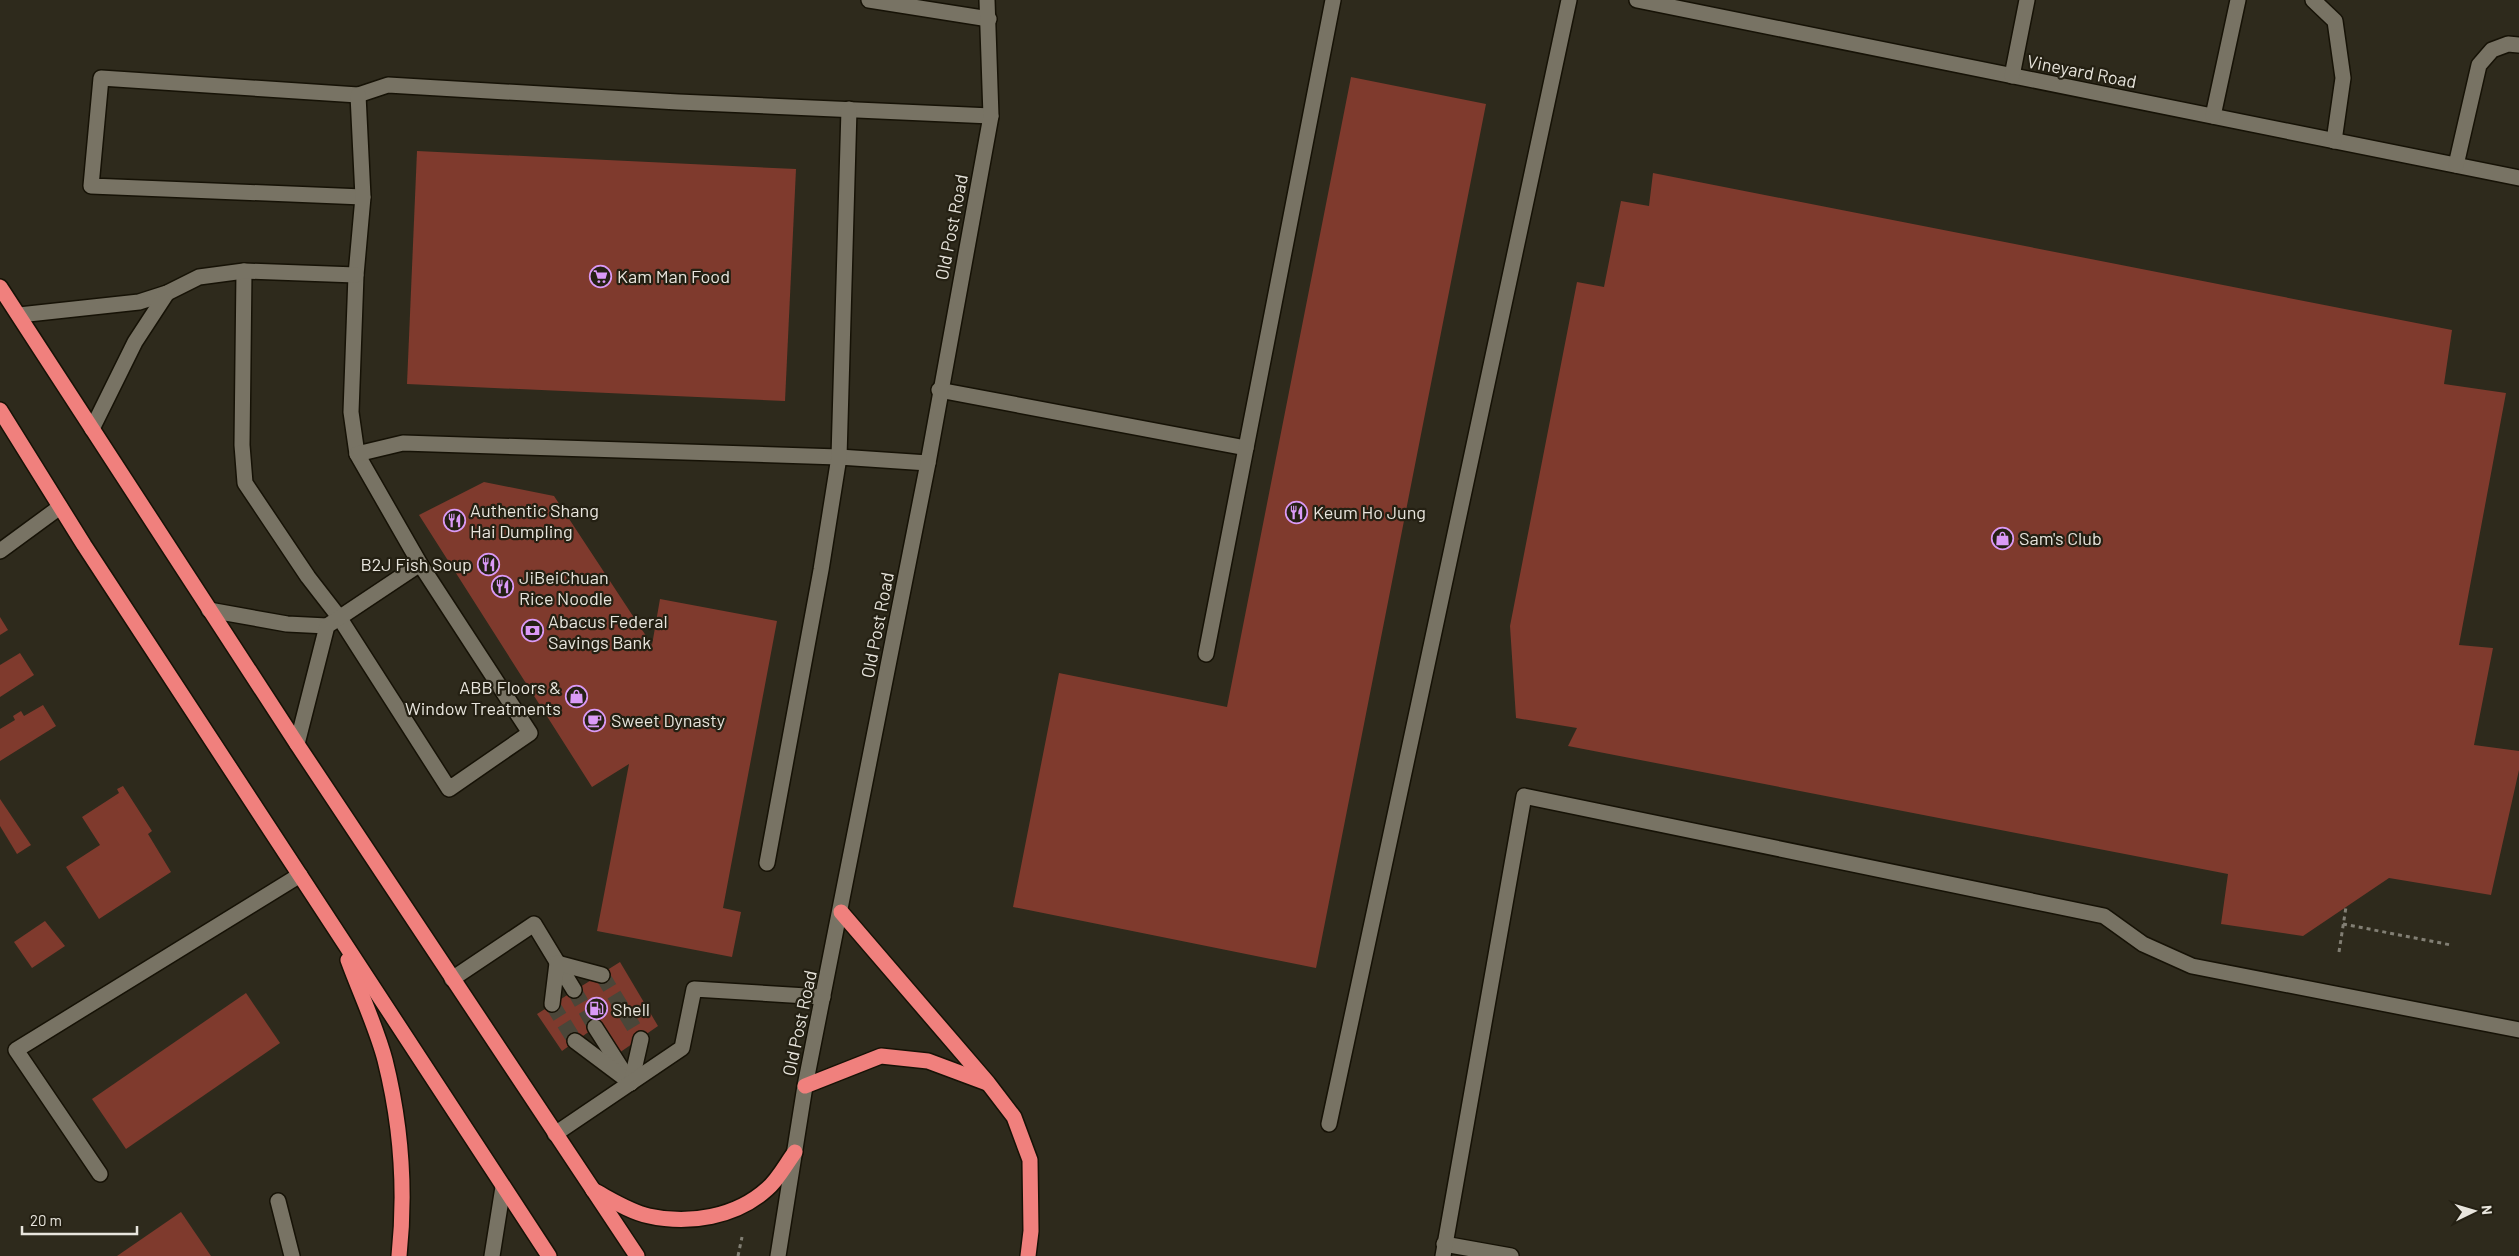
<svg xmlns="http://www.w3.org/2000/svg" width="2519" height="1256" font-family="Barlow,sans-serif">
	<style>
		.building { fill: #7f3a2d }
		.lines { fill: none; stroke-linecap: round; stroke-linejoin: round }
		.minor-tunnel { stroke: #4a4639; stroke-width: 15; stroke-dasharray: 15 8; stroke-linecap: butt }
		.minor-casing { stroke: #161206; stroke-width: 18 }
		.highway-casing { stroke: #161206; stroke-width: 18 }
		.path { stroke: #827f74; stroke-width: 3; stroke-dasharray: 4 4; stroke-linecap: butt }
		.minor { stroke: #787364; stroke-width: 15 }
		.highway { stroke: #f0807d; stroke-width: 15 }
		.labels { text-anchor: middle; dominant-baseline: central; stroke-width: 4.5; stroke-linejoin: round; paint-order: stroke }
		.street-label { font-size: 18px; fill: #e8e5dd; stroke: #242013 }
		.poi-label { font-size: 18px; fill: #e8e5dd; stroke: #242013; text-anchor: start }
	</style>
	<rect width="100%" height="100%" fill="#2e2a1c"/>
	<!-- building -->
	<g class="building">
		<path d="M1351,77l135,27 -170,864 -303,-61 46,-234 168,34z"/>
		<path d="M417,151l379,18 -11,232 -378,-17z"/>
		<path d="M1653,173l799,157 -8,54 62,9 -47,252 34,3 -19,97 45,6v19l-28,125 -102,-17 -86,58 -82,-12 7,-50 -660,-128 9,-18 -61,-10 -6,-92 67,-344 27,5 17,-86 28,5z"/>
		<path d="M484,482l70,14 98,149 8,-46 117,22 -54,287 18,4 -9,45 -135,-26 32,-167 -37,23 -173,-272z"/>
		<path d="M0,617l8,13 -8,5z"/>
		<path d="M20,653l14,22 -34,22v-32z"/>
		<path d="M43,705l13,21 -56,35v-32l15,-9 -2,-4 8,-5 3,5z"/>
		<path d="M123,786l29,45 -4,3 23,38 -72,47 -33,-52 34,-22 -18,-28 37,-24 -2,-4z"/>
		<path d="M0,799l31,46 -14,9 -17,-28z"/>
		<path d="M45,921l20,25 -33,22 -18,-26z"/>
		<path d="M620,962l38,64 -39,27 -18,-30 -39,28 -25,-37z"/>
		<path d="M246,993l34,50 -154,106 -34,-50z"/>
		<path d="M181,1212l30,44h-94z"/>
	</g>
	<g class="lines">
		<!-- minor-tunnel -->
		<g class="minor-tunnel">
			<path d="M602,975l39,64"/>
			<path d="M574,990l21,37"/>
			<path d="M552,1004l23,37"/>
		</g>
		<defs>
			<g id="minor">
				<path d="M869,0l120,19"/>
				<path d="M1637,0l882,178"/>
				<path d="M2313,0l22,21 8,57 -9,63"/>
				<path d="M2012,76l15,-76"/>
				<path d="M2213,116l25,-116"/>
				<path d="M2456,165l23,-100 13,-15 16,-6 11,1"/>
				<path d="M363,197l-272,-11 10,-108 257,17 30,-10 290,17 313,14"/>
				<path d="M244,271l-2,174 3,38 63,94 31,40 110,172 81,-56 -110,-169 -63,-110 -6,-42 5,-137 7,-78 -5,-102"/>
				<path d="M19,315l120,-13 28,-9 32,-16 45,-6 112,4"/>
				<path d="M939,390l307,58"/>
				<path d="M92,429l43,-87 32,-49"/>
				<path d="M357,454l46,-11 436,14 89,6"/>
				<path d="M0,551l60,-44"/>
				<path d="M209,610l78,14 40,2"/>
				<path d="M1206,654l127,-654"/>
				<path d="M297,744l30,-118 93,-62"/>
				<path d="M767,863l54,-293 18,-113 10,-348"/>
				<path d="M452,979l82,-55 40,66"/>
				<path d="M552,1004l5,-41 45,12"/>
				<path d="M595,1027l30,47"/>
				<path d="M575,1041l56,42"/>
				<path d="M631,1083l10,-44"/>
				<path d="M1329,1124l240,-1124"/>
				<path d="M555,1134l127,-86 12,-59 129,8"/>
				<path d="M100,1174l-84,-124 284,-175"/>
				<path d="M278,1201l14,55"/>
				<path d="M1444,1244l67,12"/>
				<path d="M492,1256l11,-69"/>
				<path d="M778,1256l27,-170 123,-623 63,-347 -4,-116"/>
				<path d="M1443,1256l81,-460 580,120 39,28 49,22 327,64"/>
			</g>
			<g id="highway">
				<path d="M0,287l297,457 340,512"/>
				<path d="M0,410l84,135 465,711"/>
				<path d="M841,912l147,171 26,34 16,43 1,71 -3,25"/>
				<path d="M348,960c12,33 28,66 37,100 16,64 21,130 14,196"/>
				<path d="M805,1086l76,-30 47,5 59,22"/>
				<path d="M593,1190c17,9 37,22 56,26 40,9 87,1 118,-27 11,-9 19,-25 28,-37"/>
			</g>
		</defs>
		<!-- minor casing -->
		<use href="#minor" class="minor-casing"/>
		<!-- highway casing -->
		<use href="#highway" class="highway-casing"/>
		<!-- path -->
		<g class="path">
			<path d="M2343,924l108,21"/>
			<path d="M2339,952l7,-45"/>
			<path d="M738,1256l4,-19"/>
		</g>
		<!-- minor -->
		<use href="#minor" class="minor"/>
		<!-- highway -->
		<use href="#highway" class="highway"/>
	</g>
	<!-- icons -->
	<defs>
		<symbol id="supermarket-ring" viewBox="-11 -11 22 22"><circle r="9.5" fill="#242013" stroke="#da9af6" stroke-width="1.5"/><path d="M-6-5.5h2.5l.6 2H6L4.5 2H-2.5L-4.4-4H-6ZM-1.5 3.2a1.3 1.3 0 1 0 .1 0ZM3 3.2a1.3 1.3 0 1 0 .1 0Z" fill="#da9af6"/></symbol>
		<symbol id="restaurant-ring" viewBox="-11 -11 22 22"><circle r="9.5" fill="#242013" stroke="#da9af6" stroke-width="1.5"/><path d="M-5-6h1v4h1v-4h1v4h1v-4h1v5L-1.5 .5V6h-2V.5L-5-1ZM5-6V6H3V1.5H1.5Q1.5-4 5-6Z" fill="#da9af6"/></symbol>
		<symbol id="shop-ring" viewBox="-11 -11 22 22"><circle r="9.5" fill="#242013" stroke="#da9af6" stroke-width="1.5"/><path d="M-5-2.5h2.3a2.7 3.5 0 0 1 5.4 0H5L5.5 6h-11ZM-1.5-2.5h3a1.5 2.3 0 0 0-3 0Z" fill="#da9af6"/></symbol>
		<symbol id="bank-ring" viewBox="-11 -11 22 22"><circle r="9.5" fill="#242013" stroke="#da9af6" stroke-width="1.5"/><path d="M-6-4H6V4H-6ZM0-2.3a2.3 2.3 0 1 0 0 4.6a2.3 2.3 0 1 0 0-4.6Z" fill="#da9af6"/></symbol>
		<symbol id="cafe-ring" viewBox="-11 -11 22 22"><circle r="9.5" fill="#242013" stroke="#da9af6" stroke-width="1.5"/><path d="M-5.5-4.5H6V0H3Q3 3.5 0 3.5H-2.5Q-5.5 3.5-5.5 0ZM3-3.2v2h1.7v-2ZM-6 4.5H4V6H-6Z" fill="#da9af6"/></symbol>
		<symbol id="fuel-ring" viewBox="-11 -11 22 22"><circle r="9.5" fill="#242013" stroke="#da9af6" stroke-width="1.5"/><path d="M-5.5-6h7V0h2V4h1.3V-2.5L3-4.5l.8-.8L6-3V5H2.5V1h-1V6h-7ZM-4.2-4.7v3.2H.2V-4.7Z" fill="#da9af6"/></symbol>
	</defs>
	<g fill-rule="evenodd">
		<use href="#supermarket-ring" x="588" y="264" width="25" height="25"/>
		<use href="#restaurant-ring" x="1284" y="500" width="25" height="25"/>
		<use href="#restaurant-ring" x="442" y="508" width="25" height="25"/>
		<use href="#shop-ring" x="1990" y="526" width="25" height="25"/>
		<use href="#restaurant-ring" x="476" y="552" width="25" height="25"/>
		<use href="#restaurant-ring" x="490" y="574" width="25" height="25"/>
		<use href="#bank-ring" x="520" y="618" width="25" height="25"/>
		<use href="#shop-ring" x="564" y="684" width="25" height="25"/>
		<use href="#cafe-ring" x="582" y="708" width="25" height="25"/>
		<use href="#fuel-ring" x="584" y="996" width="25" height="25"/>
	</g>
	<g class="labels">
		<!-- street labels -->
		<g class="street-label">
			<text transform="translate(2082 71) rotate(11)">Vineyard Road</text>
			<text transform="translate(951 227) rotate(-79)">Old Post Road</text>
			<text transform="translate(877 625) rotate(-79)">Old Post Road</text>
			<text transform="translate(799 1023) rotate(-78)">Old Post Road</text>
		</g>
		<!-- poi labels -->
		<g class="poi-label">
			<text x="617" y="276">Kam Man Food</text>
			<text x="470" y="510">Authentic Shang<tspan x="470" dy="21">Hai Dumpling</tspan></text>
			<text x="1313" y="512">Keum Ho Jung</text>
			<text x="2019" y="538">Sam's Club</text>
			<text x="472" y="564" text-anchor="end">B2J Fish Soup</text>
			<text x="519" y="577">JiBeiChuan<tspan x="519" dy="21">Rice Noodle</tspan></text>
			<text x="548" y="621">Abacus Federal<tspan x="548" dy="21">Savings Bank</tspan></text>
			<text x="561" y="687" text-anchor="end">ABB Floors &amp;<tspan x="561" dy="21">Window Treatments</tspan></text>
			<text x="611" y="720">Sweet Dynasty</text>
			<text x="612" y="1009">Shell</text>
		</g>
	</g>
	<!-- north arrow -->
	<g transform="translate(2474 1211) rotate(85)" stroke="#242013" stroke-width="4" paint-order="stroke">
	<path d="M0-4L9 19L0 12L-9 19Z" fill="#e8e5dd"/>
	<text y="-8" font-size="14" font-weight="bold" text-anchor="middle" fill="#e8e5dd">N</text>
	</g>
	<!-- scale -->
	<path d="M22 1226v8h115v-8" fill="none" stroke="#e8e5dd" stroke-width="2.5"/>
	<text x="30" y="1226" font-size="15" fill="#e8e5dd" stroke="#242013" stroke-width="4" paint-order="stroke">20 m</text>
</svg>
